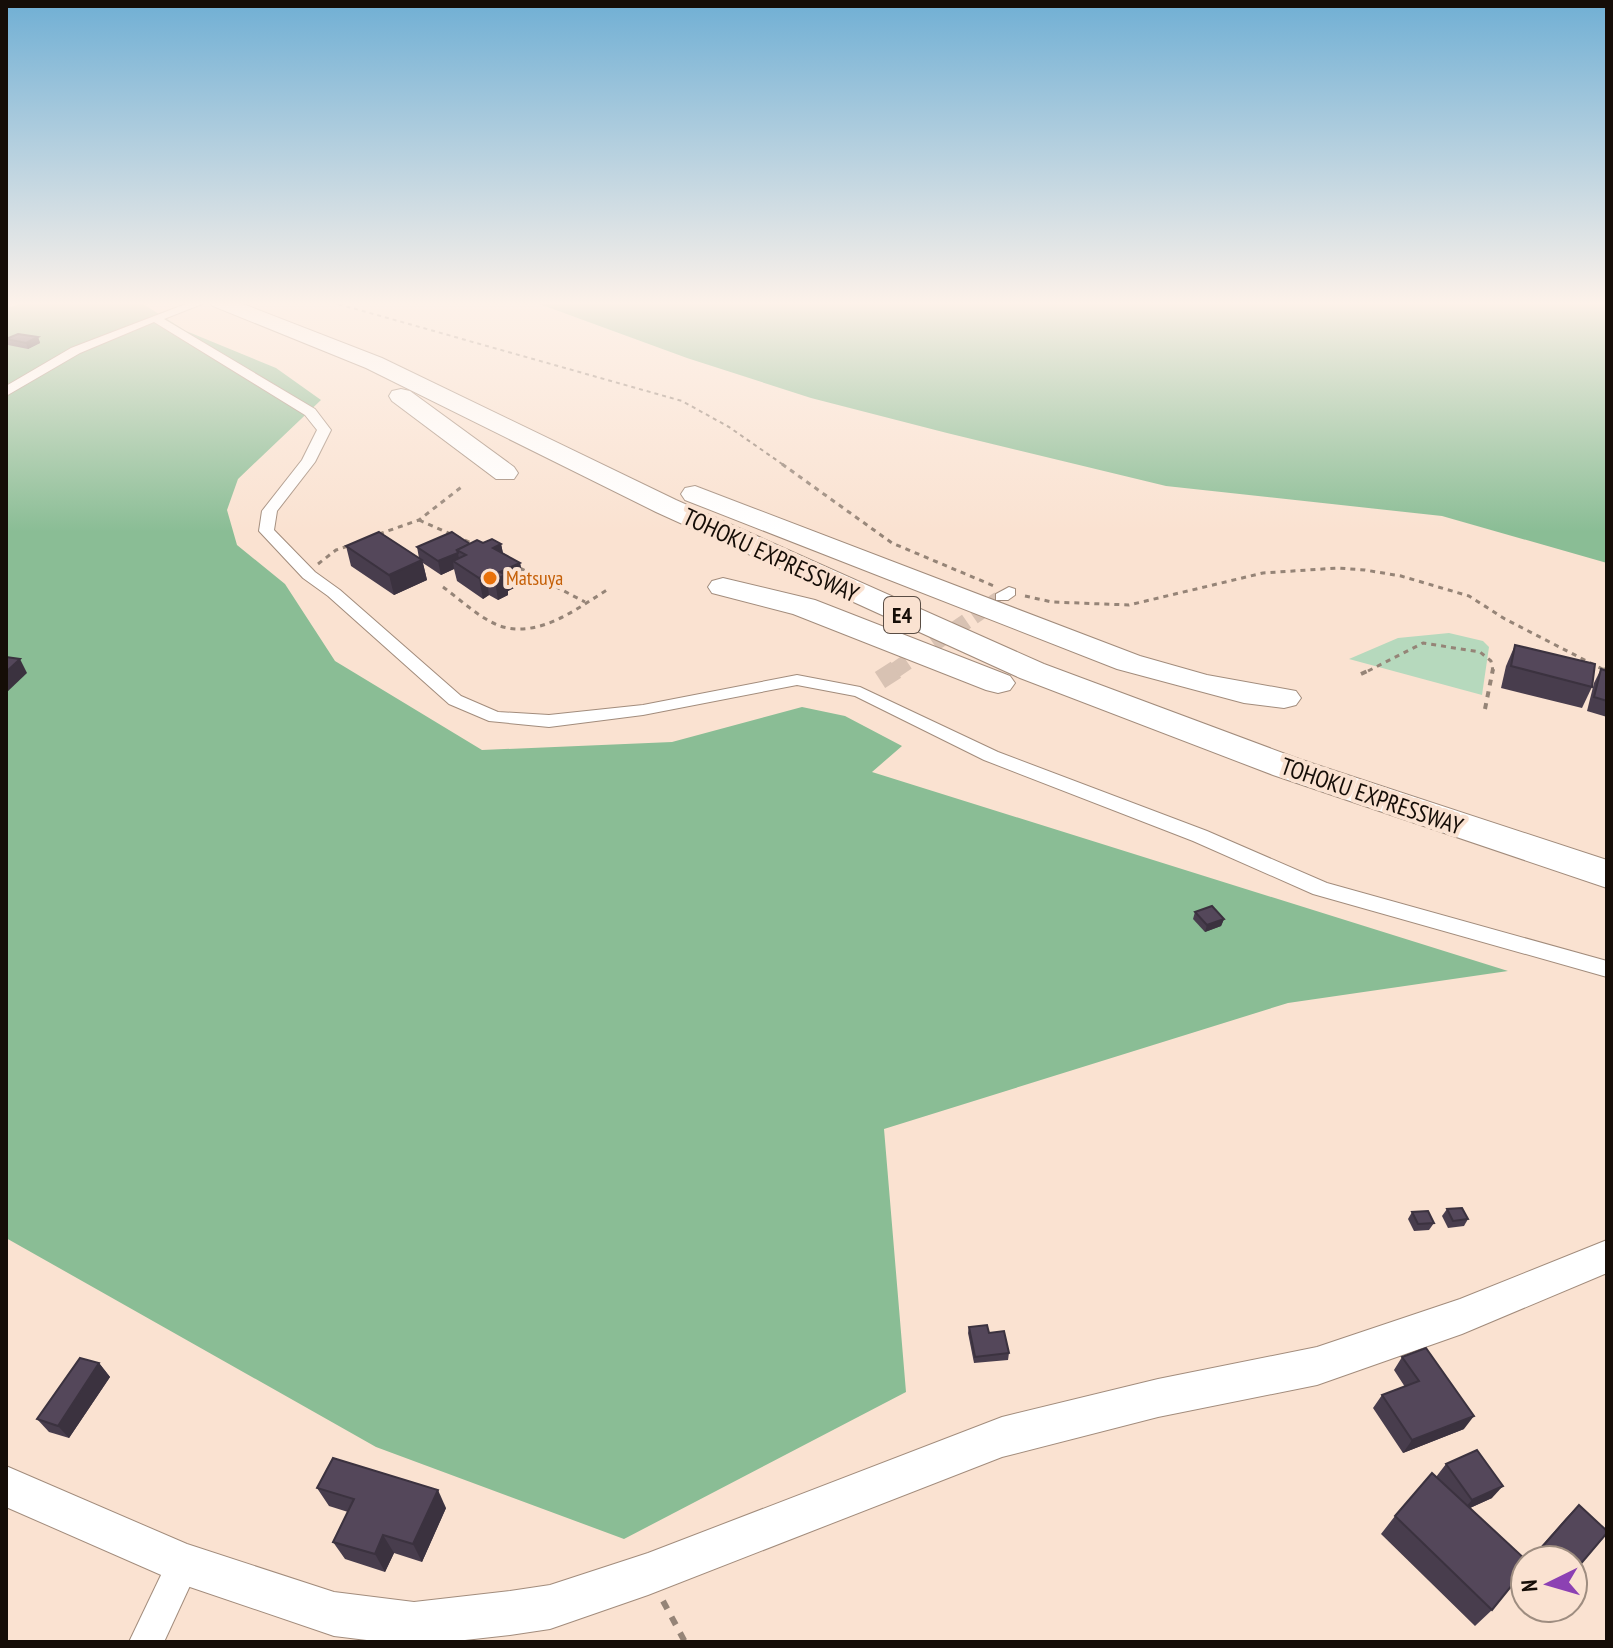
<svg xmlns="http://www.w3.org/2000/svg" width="1613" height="1648" font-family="'PT Sans Narrow',sans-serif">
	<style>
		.green { fill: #b6d9bd }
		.forest { fill: #8abd95 }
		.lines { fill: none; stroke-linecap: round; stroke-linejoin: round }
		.minor-tunnel-far1 { stroke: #d8c2b3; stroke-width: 16; stroke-dasharray: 16 8; stroke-linecap: butt }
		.minor-tunnel { stroke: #d8c2b3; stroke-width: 19; stroke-dasharray: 19 10; stroke-linecap: butt }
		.minor-casing { stroke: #a28c7c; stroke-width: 2 }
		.tertiary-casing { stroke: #a28c7c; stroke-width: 2 }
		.motorway-casing { stroke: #a28c7c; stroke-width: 2 }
		.path-far3 { stroke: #958477; stroke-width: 2; stroke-dasharray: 4 4; stroke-linecap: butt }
		.path-far2 { stroke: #958477; stroke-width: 3; stroke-dasharray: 5 5; stroke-linecap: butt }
		.path-far1 { stroke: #958477; stroke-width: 4; stroke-dasharray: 6 6; stroke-linecap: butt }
		.path { stroke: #958477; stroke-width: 6; stroke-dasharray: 9 9; stroke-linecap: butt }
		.minor { fill: #fff; fill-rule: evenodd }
		.tertiary { fill: #fff; fill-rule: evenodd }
		.motorway { fill: #fff; fill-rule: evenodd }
		.wall { fill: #483d4d }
		.shaded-wall { fill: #3b323f }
		.building { fill: #54475a; stroke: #3b323f; stroke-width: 2 }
		.food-dot { fill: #e8710a; stroke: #fae2d1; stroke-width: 3 }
		.labels { text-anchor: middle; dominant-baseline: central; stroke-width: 8; stroke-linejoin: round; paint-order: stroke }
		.far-food-label { font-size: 20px; fill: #c56008; stroke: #fae2d1; text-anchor: start }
		.shield { fill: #fae2d1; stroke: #5a4d44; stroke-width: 2 }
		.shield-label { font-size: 22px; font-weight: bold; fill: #150d07 }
		.street-label { font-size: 24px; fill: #150d07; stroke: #fae2d1 }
	</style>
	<rect width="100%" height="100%" fill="#fae2d1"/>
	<!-- green -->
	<path class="green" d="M1449,633l34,8 6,6 -7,48 -133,-36 49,-21z"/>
	<!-- forest -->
	<g class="forest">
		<path d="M29,302h111l46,29 90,37 45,32 -83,79 -11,31 10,35 48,39 50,77 147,89 190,-8 130,-35 43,9 57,30 -30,26 636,199 -220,32 -404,126 22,263 -282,147 -248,-92 -370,-209v-930z"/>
		<path d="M534,302h1073v261l-165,-47 -276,-30 -219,-53 -136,-35 -124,-40z"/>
	</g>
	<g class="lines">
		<!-- minor-tunnel-far1 -->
		<path class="minor-tunnel-far1" d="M894,671l105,-72"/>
		<!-- minor-tunnel -->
		<path class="minor-tunnel" d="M880,680l17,-11"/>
		<defs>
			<g id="minor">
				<path d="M191,302h16l-43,17 151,90 16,21 -16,32 -38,49 -3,19 41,42 25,18 121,106 37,16 51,3 94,-10 154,-30 63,12 138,65 209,79 120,52 280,78v16l-294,-83 -120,-53 -209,-81 -129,-64 -58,-11 -154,30 -94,12 -60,-6 -40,-17 -121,-108 -25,-18 -44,-47 3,-20 40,-51 15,-30 -12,-15 -151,-93 -74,31 -74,43v-10l65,-38z"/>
				<path d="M1009,587l6,2v6l-7,5h-12v-6z"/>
				<path d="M184,1548l12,4 4,12 -36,78h-35l43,-90z"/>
			</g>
			<path id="tertiary" d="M1607,1240v33l-145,61 -145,51 -159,32 -156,40 -354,138 -98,34 -40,6 -63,7h-64l-49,-6 -150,-51 -178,-78v-41l181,78 147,48 80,10 96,-11 40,-6 98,-32 354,-136 156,-38 159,-32 143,-48z"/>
			<g id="motorway">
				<path d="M209,302h29l144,56 294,142 368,164 255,95 308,101v28l-334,-113 -253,-97 -364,-166 -290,-144 -153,-62z"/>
				<path d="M401,389l9,2 104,76 4,6 -4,6h-18l-104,-78 -3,-5 3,-5z"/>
				<path d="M695,486l445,170 67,19 89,16 5,7 -5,7 -12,3 -40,-5 -127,-34 -432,-169 -4,-6 4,-6z"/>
				<path d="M723,578l92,22 195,76 5,7 -5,7 -12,3 -12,-3 -193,-76 -81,-21 -4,-6 4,-6z"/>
			</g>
		</defs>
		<!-- minor casing -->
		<use href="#minor" class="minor-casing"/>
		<!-- tertiary casing -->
		<use href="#tertiary" class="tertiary-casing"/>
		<!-- motorway casing -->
		<use href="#motorway" class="motorway-casing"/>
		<!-- path-far3 -->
		<path class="path-far3" d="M331,302l351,99 47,26 56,39"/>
		<!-- path-far2 -->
		<g class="path-far2">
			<path d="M782,464l110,79 102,43"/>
			<path d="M419,520l57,25"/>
			<path d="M379,534l40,-14 45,-35"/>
			<path d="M318,564l18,-14 12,-4"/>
			<path d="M520,568l65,34"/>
			<path d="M443,587c18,13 36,31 57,39 40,13 79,-19 110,-38"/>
			<path d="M1025,596l27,6 77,3 134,-32 75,-5 27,2 36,6 68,20 36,23 101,52"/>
			<path d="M1368,671l55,-28 57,9 11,9 2,10"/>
		</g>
		<!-- path-far1 -->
		<g class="path-far1">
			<path d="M1603,669l4,2"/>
			<path d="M1361,674l11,-5"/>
			<path d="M1485,709l8,-40"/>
		</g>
		<!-- path -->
		<path class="path" d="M663,1601l22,41"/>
		<!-- minor -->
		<use href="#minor" class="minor"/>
		<!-- tertiary -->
		<use href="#tertiary" class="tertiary"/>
		<!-- motorway -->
		<use href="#motorway" class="motorway"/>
	</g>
	<!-- wall -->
	<g class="wall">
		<path d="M38,337l2,6 -12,6 -20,-4 -2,-6z"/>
		<path d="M470,544h31l2,9 17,10 4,20 -16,8v4l-10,5 -9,-5 -6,4 -26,-18 -3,-12 -13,6 -18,-12 4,17 -33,15 -43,-29 -5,-20 73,12 -2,-11z"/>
		<path d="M1515,645l77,42 -10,21 -81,-20 5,-22z"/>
		<path d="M1601,669l6,2v46l-20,-6 7,-28z"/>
		<path d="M1195,912l29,7 -3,7 -16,6 -12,-13z"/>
		<path d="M1447,1209l21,10 -4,7 -16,2 -6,-12z"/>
		<path d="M1412,1212l22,11 -5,7 -15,1 -6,-12z"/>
		<path d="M969,1327l20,6 20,20 -1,7 -34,3 -6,-30z"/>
		<path d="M1402,1357l62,72 -61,24 -30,-45 9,-13 23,-8 -11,-17z"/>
		<path d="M99,1363l11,14 -41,61 -20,-6 -12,-13z"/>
		<path d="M1446,1464l46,34 -22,10 22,102 -17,16 -94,-92 14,-18 41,-39z"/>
		<path d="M317,1488l129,20 -24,54 -28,-9 -9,19 -40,-13 -12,-17 15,-30 -19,-6z"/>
		<path d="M1579,1505l-6,55h-44l37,-42z"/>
	</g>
	<!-- shaded-wall -->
	<g class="shaded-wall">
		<path d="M38,337l2,6 -12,6 -2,-6z"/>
		<path d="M501,544l4,20 -12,-16z"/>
		<path d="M458,553l2,13 -7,-5 1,8 -13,6 -3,-14z"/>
		<path d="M422,560l5,20 -33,15 -5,-20z"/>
		<path d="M520,563l4,20 -16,8v4l-10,5 -3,-20 5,-8z"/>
		<path d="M486,575l3,20 -6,4 -4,-21z"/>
		<path d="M20,659l7,14 -21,20v-21z"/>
		<path d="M1224,919l-3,7 -16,6 2,-7z"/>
		<path d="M99,1363l11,14 -41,61 -11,-12z"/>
		<path d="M1474,1416l-10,13 -61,24 9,-13z"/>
		<path d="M1503,1486l-11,12 -31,14 11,-12z"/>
		<path d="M438,1490l8,18 -24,54 -9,-18z"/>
		<path d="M383,1535l11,18 -9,19 -10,-18z"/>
	</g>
	<!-- building -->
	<g class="building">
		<path d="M18,334l20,3 -12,6 -20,-4z"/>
		<path d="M379,532l43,28 -33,15 -43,-29z"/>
		<path d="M452,532l18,12 -13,6 1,3 -20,8 -21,-14z"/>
		<path d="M492,539l9,5 -8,4 27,15 -20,9 5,3 -10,5 -9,-5 -7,3 -26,-17 13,-6 -9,-5 20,-10 6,3z"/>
		<path d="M1515,645l80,19 -3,23 -81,-21z"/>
		<path d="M6,657l14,2 -14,13z"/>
		<path d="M1601,669l6,2v30l-13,-4z"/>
		<path d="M1212,906l12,13 -17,6 -12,-13z"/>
		<path d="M1462,1208l6,11 -15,2 -6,-12z"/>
		<path d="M1428,1211l6,12 -16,1 -6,-12z"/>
		<path d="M987,1325l2,8 15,-2 5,22 -34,4 -6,-30z"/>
		<path d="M1426,1348l48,68 -62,24 -30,-45 37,-14 -17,-24z"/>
		<path d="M80,1358l19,5 -41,63 -21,-7z"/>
		<path d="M1477,1450l26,36 -31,14 -26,-36z"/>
		<path d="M333,1458l105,32 -25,54 -30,-9 -8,19 -42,-12 21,-43 -37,-11z"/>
		<path d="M1432,1473l94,87 -1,9 -33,41 -97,-94z"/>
		<path d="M1579,1505l28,26v2l-34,40v-13h-33l-5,-5z"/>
	</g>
	<!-- sky -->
	<linearGradient id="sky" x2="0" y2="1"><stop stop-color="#70afd4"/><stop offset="0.57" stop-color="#fdf2ea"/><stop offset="1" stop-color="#fdf2ea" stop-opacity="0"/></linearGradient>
	<rect width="1613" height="532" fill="url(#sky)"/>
	<!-- markers -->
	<circle class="food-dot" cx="490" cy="578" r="8"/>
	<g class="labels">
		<!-- far-food labels -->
		<g class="far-food-label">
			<text x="506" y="578">Matsuya</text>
		</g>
		<!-- shield labels -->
		<rect class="shield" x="884" y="597" width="36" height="36" rx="6"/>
		<g class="shield-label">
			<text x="902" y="615">E4</text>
		</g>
		<!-- street labels -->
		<g class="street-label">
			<text transform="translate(771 555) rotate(25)">TOHOKU EXPRESSWAY</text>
			<text transform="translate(1372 796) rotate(19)">TOHOKU EXPRESSWAY</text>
		</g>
	</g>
	<!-- border -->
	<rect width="1613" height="1648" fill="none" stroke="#150d07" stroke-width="16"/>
	<!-- north arrow -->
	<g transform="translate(1549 1584) rotate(265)"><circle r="38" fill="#fae2d1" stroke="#9e8d80" stroke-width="2"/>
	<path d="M0-6L14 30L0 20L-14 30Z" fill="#8c41b3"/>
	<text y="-12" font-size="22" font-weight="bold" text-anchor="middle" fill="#150d07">N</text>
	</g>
</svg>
